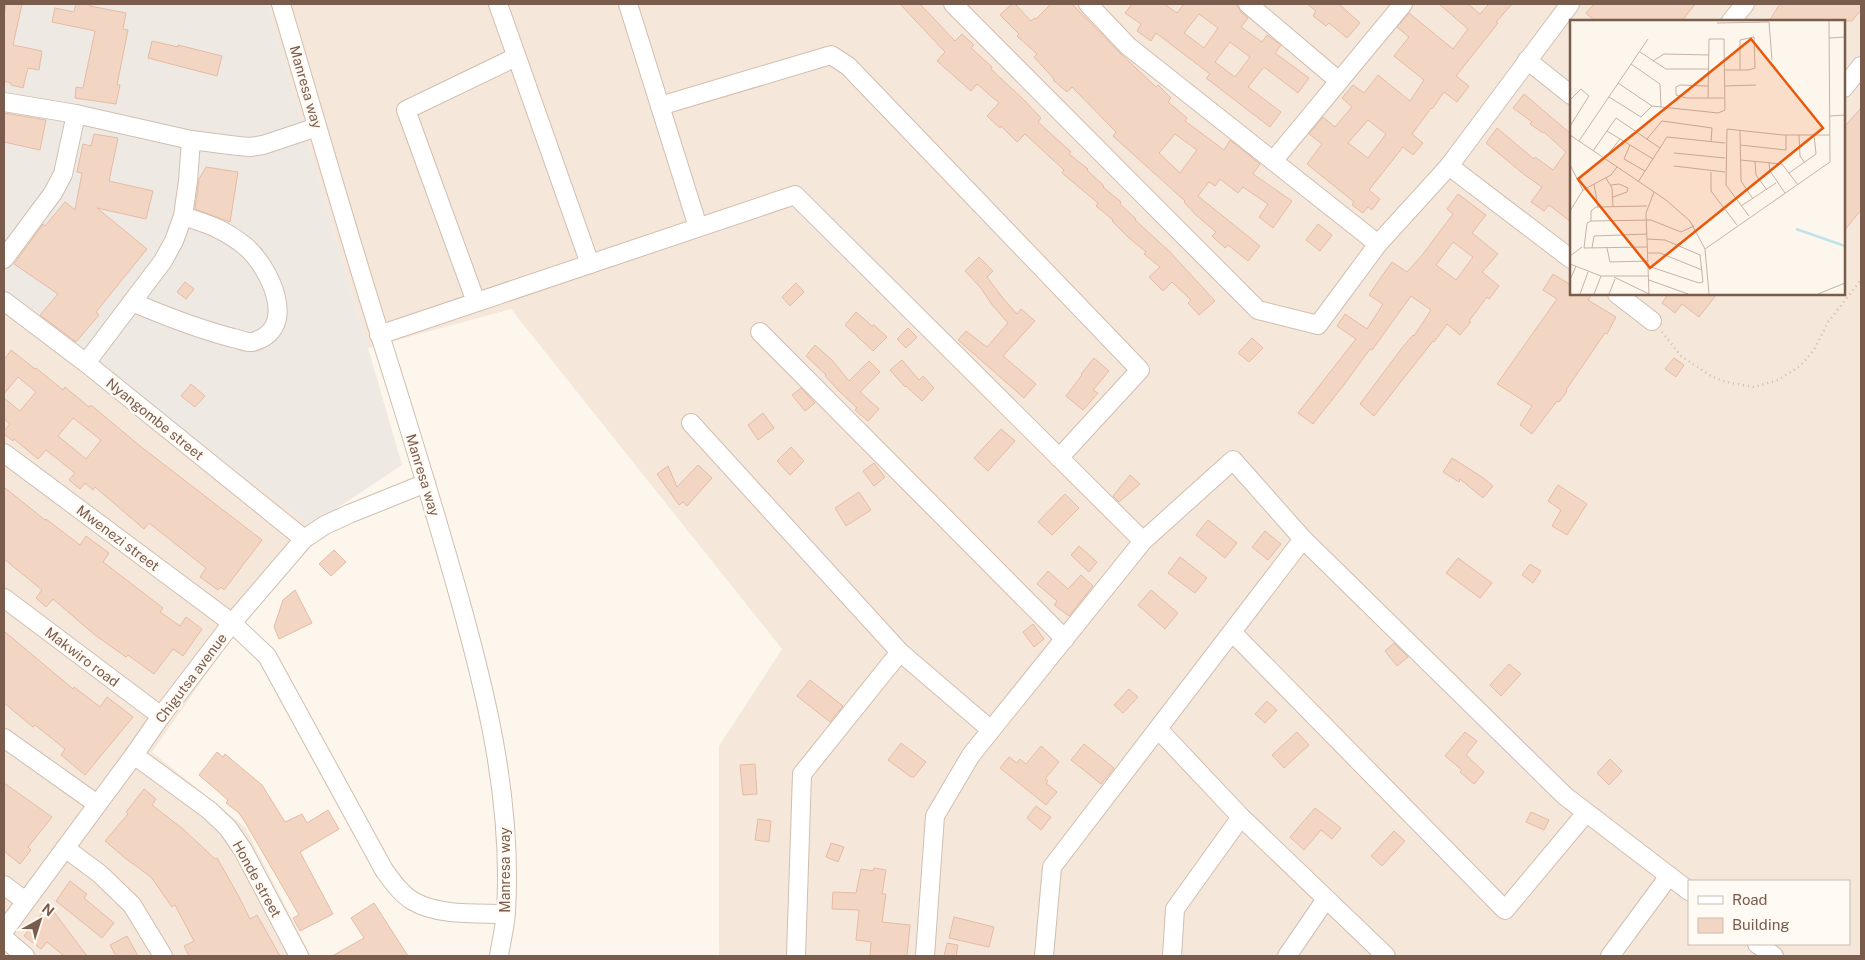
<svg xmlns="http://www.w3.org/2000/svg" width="1865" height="960" font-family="'Public Sans',sans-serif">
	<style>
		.residential { fill: #f5e8da; fill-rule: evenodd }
		.industrial { fill: #efe9e4 }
		.building { fill: #f3d5c3; stroke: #e6bba3; fill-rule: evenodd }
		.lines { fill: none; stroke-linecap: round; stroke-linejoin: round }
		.minor-casing { stroke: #d1beb0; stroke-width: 20 }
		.path { stroke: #d9b8a5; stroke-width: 2.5; stroke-dasharray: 1 4; stroke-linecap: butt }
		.minor { stroke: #fff; stroke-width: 18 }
		.labels { text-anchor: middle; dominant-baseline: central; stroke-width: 5; stroke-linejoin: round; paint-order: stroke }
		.street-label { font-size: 14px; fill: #7a5c4d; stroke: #fffaf3 }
		.inset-river { fill: none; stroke: #bfe3e8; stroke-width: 2.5 }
		.inset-road { fill: none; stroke: #c5b3a7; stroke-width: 1 }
		.view { fill: #e8590c; fill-opacity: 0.15; stroke: #e8590c; stroke-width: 2.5 }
		.inset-edge { fill: none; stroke: #7a5c4d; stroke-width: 2.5 }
	</style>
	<rect width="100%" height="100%" fill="#fdf6ec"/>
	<!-- residential -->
	<g class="residential">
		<path d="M268,4h1593v952h-1142v-210l63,-97 -271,-340 -143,39zM1571,21h273v273h-273zM1689,881h160v63h-160z"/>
		<path d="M4,293l306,233 -158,226 93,75 66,129h-307z"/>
	</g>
	<!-- industrial -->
	<path class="industrial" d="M4,4h264l134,461 -92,61 -306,-233z"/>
	<!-- building -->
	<g class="building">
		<path d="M6,4h16l-9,41 29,6 -3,19 -11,-2 -5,20 -12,-3v-2l-7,-2v-65z"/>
		<path d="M76,4h14v2l36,7 -3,16 5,1 -11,55h3l-4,19 -41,-6 1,-11 7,1 12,-57 -43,-9 3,-14 19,4z"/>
		<path d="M900,4h20l35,37 7,-7 12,11 -3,3 21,19 -1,2 34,32 16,17 -3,4 33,30 -2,2 19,15 -1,1 17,16 -1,1 18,15 -1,2 16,15 -1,1 35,32 45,49 -16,14 -11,-12 3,-3 -19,-18 -9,9 -14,-14 11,-10 -16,-13 2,-2 -18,-15 -16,-16 1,-1 -17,-14 2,-3 -36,-30 2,-3 -39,-36 -8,8 -16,-16 -1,2 -13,-12 12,-13 -22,-19 -6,7 -34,-30 8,-9z"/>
		<path d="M1012,4h3l16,17 4,-3 1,1 15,-15h21l48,49 36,34 2,-2 13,13 -3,4 19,16 -2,3 39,29 6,-10 30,24 -7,10 39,27 -19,27 -14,-11 9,-13 -25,-17 -5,6 -18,-14 -5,7 -6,-4 -11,14 62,50 -12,15 -20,-16 -3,3 -13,-12 4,-4 -20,-17 -12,-13 1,-1 -72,-65 3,-4 -44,-45 -5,5 -14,-12 1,-1 -20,-22 3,-3 -20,-18 2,-2 -19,-19zM1175,134l22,16 -17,23 -21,-20z"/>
		<path d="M1132,4h32l13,9 7,-9h52l5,8 7,6 -7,9 21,15 5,-7 14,10 -6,8 34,25 -11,15 -34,-26 -16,20 33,25 -11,15 -64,-49 4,-4 -54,-41 -5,8 -14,-10 4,-7 -16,-11zM1199,14l19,14 -14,20 -20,-15zM1230,42l20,15 -15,20 -20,-15z"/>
		<path d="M1307,4h32l21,19 -13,15 -18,-15 -3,3 -13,-10 3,-5z"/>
		<path d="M1439,4h29l12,10 9,-10h23l-16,18 2,1 -42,53 13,10 -12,16 -13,-10 -12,17 -1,-1 -19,26 11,9 -10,12 -10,-8 -34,43 11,9 -8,11 -4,-3 -5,6 -11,-8 2,-3 -47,-38 15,-20 -13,-10 14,-17 12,10 17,-20 -10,-9 11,-13 11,8 14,-18 32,26 14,-21 -30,-24 15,-19 -12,-10 12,-14 44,36 15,-20zM1368,120l18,14 -18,24 -20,-15z"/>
		<path d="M1594,4h101l-13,17h-87l-9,-8z"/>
		<path d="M1780,4h81v6l-9,11h-83z"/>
		<path d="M152,41l26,6v-2l44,11 -5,20 -69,-18z"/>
		<path d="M1524,94l47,40v88l-22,-17 -5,6 -13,-9 11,-15 -16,-11 -40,-33 11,-15 37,31 1,-2 18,13 13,-18 -22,-20 -1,1 -13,-9 2,-2 -19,-14z"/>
		<path d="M1861,108v102l-17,21v-104z"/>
		<path d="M4,113l42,7 -6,30 -36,-8z"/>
		<path d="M94,134l24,4 -9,43 44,10 -7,28 -49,-11 50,41 -51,63 3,3 -23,27 -36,-27 18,-21 -44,-30 29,-40 2,2 20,-24 10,8 7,-37 -5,-1 6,-28 8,2z"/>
		<path d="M206,167l32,5 -8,50 -35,-13 4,-30z"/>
		<path d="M1458,194l28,21 -14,18 26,21 -16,18 17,14 -10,13 -2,-2 -18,24 2,1 -11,13 -13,-11 -13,18 -1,-1 -59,75 -14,-12 42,-56 11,-13 1,1 17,-26 -20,-14 -39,54 -2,-1 -27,37 -30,38 -15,-11 58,-74 -19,-13 8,-12 22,15 16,-25 -14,-9 8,-12 15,-21 15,10 16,-18 30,-40 -6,-5zM1453,242l20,15 -17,23 -20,-15z"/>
		<path d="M1318,224l14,11 -12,16 -14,-11z"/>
		<path d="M979,257l14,14 -6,6 15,20 15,17 4,-5 14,12 -32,35 33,28 -12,14 -66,-58 8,-9 21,16 21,-24 -15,-17 -13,-19 -15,-16z"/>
		<path d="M1553,274l18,11v9h21l-4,6 28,17 -9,17 -2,-1 -39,57 1,1 -8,11 -2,-1 -25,33 -12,-9 12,-19 -35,-22 60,-85 -14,-9z"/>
		<path d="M185,282l9,7 -8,10 -9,-7z"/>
		<path d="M796,283l8,9 -14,14 -8,-9z"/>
		<path d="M1668,294h49l-18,23 -17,-13 -7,9 -13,-10z"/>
		<path d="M856,312l16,14 2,-1 13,12 -14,14 -28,-26z"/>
		<path d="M908,328l9,9 -11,11 -9,-9z"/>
		<path d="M1252,338l11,10 -14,14 -11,-9z"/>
		<path d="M815,345l16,14 18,22 20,-20 11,11 -20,20 19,17 -11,12 -13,-11 2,-2 -18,-17 -14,-15 1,-1 -20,-19z"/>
		<path d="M11,350l24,19 1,-1 27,22 2,-3 24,20 2,-2 49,41 122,94 -38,50 -3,-3 -3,3 -18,-13 6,-9 -57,-45 -5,6 -49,-42 -2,3 -8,-7 -5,6 -11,-9 6,-7 -29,-23 -8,9 -24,-20 -1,2 -9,-7v-3l6,-7 -6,-5v-21l16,13 16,-19 -18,-15 -14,17v-34zM73,418l28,22 -15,19 -28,-23z"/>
		<path d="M1094,358l15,13 -16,19 5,3 -15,17 -17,-14 16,-21 -1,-1z"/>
		<path d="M1674,358l10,7 -8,12 -11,-8z"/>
		<path d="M902,360l17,20 4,-4 11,12 -12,13 -16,-15 -1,1 -15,-17z"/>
		<path d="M191,384l14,12 -10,11 -14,-11z"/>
		<path d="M801,388l14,15 -10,8 -13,-16z"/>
		<path d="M763,413l11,15 -16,12 -10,-15z"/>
		<path d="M1001,429l14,12 -27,30 -14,-13z"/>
		<path d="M791,447l13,14 -14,14 -13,-14z"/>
		<path d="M1452,458l30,19 11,9 -10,12 -23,-19 -1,3 -16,-10z"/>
		<path d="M874,463l11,14 -11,9 -11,-15z"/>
		<path d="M698,465l14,13 -25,28 -4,-4 -4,3 -22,-31 11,-8 9,21z"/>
		<path d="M1130,475l10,9 -21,18 -6,-6z"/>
		<path d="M1558,485l29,19 -20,31 -15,-9 9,-16 -13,-9z"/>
		<path d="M4,487l41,33 1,-1 34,26 6,-9 23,17 -6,9 60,46 -3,4 20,14 6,-9 16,12 -19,27 -10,-7 -19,25 -26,-19 -2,2 -31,-22 -42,-36 -7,8 -10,-9 6,-8 -38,-31z"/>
		<path d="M859,492l12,18 -25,16 -11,-18z"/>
		<path d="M1065,494l14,14 -27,27 -14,-13z"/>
		<path d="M1208,520l29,23 -12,15 -29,-23z"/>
		<path d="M1265,531l16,13 -13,16 -16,-13z"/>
		<path d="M1079,546l18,16 -8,10 -18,-17z"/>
		<path d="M334,550l12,12 -15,14 -12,-12z"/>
		<path d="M1180,557l27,21 -12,15 -27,-20z"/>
		<path d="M1458,558l34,25 -12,15 -34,-25z"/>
		<path d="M1530,564l11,7 -8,12 -11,-8z"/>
		<path d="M1048,571l20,18 13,-14 12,11 -24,30 -15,-11 3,-4 -20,-17z"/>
		<path d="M295,590l17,33 -33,16 -5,-12 9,-27z"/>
		<path d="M1151,590l27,23 -13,16 -27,-24z"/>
		<path d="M1033,624l11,15 -10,8 -11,-15z"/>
		<path d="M4,631l69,58 1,-2 26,20 7,-10 26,20 -48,58 -24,-20 4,-6 -30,-24 -2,2 -29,-24z"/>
		<path d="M1394,643l14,14 -11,9 -12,-15z"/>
		<path d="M1509,664l12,10 -20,22 -11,-11z"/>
		<path d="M810,680l33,26 -13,16 -33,-26z"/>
		<path d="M1129,689l9,8 -15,16 -9,-8z"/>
		<path d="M1267,701l10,9 -12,13 -10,-9z"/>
		<path d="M1297,732l12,13 -25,23 -12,-13z"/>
		<path d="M1465,732l12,9 -11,14 18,17 -10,12 -14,-12 2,-2 -17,-14z"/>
		<path d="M901,743l25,19 -12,15h-3l-23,-17z"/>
		<path d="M1084,744l30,24 -13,16 -30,-24z"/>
		<path d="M1041,746l18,16 -14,17 3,2 -2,2 11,9 -11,13 -46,-37 9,-11 8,6 3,-4 6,5z"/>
		<path d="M217,752l6,5 2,-3 37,31 23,37 17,-8 5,9 21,-13 11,19 -39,23 33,62 -33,17 -7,-13 6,-3 -54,-93 -6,-9 -13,-10 2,-3 -29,-25z"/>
		<path d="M1610,759l12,12 -13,14 -12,-12z"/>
		<path d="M755,764l2,30 -14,1 -3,-30z"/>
		<path d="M4,783l48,34 -24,30 3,3 -11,14 -16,-13z"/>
		<path d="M144,789l12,10 -4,6 31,24 32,30 2,-1 21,37 12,24 7,-4 23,41h-91l-5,-10 10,-5 -19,-36 -3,2 -21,-30 -26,-19 -20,-17 23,-27 -2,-2z"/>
		<path d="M1036,806l15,11 -10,13 -14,-12z"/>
		<path d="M1315,808l26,20 -9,11 -11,-9 -17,20 -14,-13z"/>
		<path d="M1531,812l18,8 -5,10 -18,-8z"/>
		<path d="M758,819l13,2 -2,21 -14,-2z"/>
		<path d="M1394,831l11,10 -23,25 -11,-10z"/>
		<path d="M831,843l13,4 -6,15 -12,-5z"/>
		<path d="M874,868l12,2 -4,24h4l-4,28 28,3 -3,31h-37l1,-14 -15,-2 3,-30 -27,-1 1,-17 23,1 5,-24 12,2z"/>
		<path d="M70,881l17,13 -3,4 30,25 -12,15 -46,-37z"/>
		<path d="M374,903l34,53h-76l32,-18 -13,-20z"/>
		<path d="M46,908l3,2 2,-2 36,48h-23l-17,-14 -6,7 -17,-13z"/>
		<path d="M954,917l40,10 -5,20 -40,-9z"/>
		<path d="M127,936l11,20h-22l-6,-11z"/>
		<path d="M947,943l11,2 -2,11h-12z"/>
	</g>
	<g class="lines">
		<defs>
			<g id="minor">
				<path d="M281,4c35,117 68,234 105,350 23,73 45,145 66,218 32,111 61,224 54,340 -1,15 -5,30 -7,44"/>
				<path d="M498,4l92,260"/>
				<path d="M628,4l70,223"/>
				<path d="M953,4l305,306 60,15 60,-81 71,-78 121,-162"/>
				<path d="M1088,4l40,42 250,198"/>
				<path d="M1248,4l91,77"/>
				<path d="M1731,21l14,-17"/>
				<path d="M1527,60l44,35"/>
				<path d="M1844,88l17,-22"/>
				<path d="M4,102l72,12 115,26 47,6 12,1 13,-2 54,-18"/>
				<path d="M660,106l171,-51 17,11 292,304 -81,88"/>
				<path d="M1273,161l130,-157"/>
				<path d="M1449,166l122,93"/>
				<path d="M4,259l49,-66 10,-19 13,-60"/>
				<path d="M1617,294l35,27"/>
				<path d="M4,301l82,62 218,176"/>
				<path d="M132,302c33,14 66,27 101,36 6,1 14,5 19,4 49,-12 17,-76 -7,-96 -21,-17 -37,-22 -62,-30"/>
				<path d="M476,302l-70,-192 110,-53"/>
				<path d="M760,332l305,307"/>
				<path d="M379,335l416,-140 348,346"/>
				<path d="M86,363l77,-102 11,-20 9,-25 5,-35 3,-41"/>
				<path d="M691,423l209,229 91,78"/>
				<path d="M4,453l228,170 35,33 117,214c8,11 17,24 29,31 25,15 64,12 92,13"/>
				<path d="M4,598l157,118"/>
				<path d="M1232,632l273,278 81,-97"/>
				<path d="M1158,729l83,88 145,139"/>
				<path d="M4,738l93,66"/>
				<path d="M134,755l75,55 19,18 15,22 56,106"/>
				<path d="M65,848l35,26 32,31 31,51"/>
				<path d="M4,885l21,16"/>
				<path d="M4,931l130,-176 27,-39 71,-93 72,-84 21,-14 24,-11 77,-31"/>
				<path d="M4,938l21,18"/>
				<path d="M1757,944l17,12"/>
				<path d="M796,956l6,-182 98,-122"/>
				<path d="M925,956l10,-140 36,-61 172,-214 90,-81 70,79 262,257 124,95"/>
				<path d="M1044,956l8,-89 251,-328"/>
				<path d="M1172,956l3,-47 66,-92"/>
				<path d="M1287,956l39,-57"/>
				<path d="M1610,956l59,-80"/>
			</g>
		</defs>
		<!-- minor casing -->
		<use href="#minor" class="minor-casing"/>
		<!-- path -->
		<path class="path" d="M1662,332l19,24 30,20 15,6 28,5 24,-7 22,-14 14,-16 14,-28 33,-42"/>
		<!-- minor -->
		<use href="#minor" class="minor"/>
	</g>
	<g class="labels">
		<!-- street labels -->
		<g class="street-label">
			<text transform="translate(306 87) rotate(74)">Manresa way</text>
			<text transform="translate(155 419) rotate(39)">Nyangombe street</text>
			<text transform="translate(423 475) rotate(73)">Manresa way</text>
			<text transform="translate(118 538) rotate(37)">Mwenezi street</text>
			<text transform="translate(82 657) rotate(37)">Makwiro road</text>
			<text transform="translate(191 678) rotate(-53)">Chigutsa avenue</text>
			<text transform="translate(505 870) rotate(-90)">Manresa way</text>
			<text transform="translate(257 879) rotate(61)">Honde street</text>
		</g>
	</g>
	<!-- overview -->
	<g transform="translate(1570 20)">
		<rect width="275" height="275" fill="#fdf6ec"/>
		<path class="inset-river" d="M226,209l49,17"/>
		<path class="inset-road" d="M147,3l52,-1 3,38M259,18l16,-1M70,32l26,17h43M83,41l11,-7 45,1M61,44l29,20 1,23M154,50h24l7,-2 -1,-31 -14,3v30M48,63l34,23 66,7 7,-3 -1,-71h-15l-1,59M138,66l-28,-1 -4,2v8l10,3h38M155,66l31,-1M39,77l32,20 11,-11M0,80l11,-11 8,7 -19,30M260,96l15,-1M37,111l46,28M170,111l1,50 12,18M0,115l96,65 24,21 15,28 4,45M229,115l1,21 5,7M77,119l15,-18 50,7 -1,14M9,121l69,-102M60,125l-6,14 21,12M170,125l46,5v-15M23,131l23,-33 44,30M104,133l51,5M35,138l15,-19M170,140l42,4 16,21M185,142l1,13 11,15M199,143l1,8 15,22M0,145l13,25 28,-15 6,-8M104,146l51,6M141,152v19l26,34M219,153l27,-19 -2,-20M36,158l6,10 1,18M68,162l29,-45 58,6M24,164l4,23M41,165l8,-1 9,4 -1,4 -14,5M171,186l35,-23M0,191l13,-21M179,196l-23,-31 1,-56 56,6h47M21,201l60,-1 30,12 13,-6M21,201l-4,2 -3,25 63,-1M21,201v-10l5,-4 51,-1M77,219l18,1 35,15 3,27 -4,1 -51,-17M22,228l2,-12 53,-2M37,228l3,14 38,-1M135,229l125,-87 -1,-141M78,233h12l42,17M0,236l12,-9M0,244l31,12h48M44,257l35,17M0,260l6,-14M79,260l39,14M10,274l8,-22M24,274l7,-18M39,274l6,-15M79,274l-3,-81 8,-21M248,274l27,-11"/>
		<path class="view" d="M181,19l72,89 -173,140 -72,-89z"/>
		<rect width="275" height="275" class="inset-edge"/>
	</g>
	<!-- border -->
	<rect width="1865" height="960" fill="none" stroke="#7a5c4d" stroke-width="10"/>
	<!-- legend -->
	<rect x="1688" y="880" width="162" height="65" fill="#fffaf3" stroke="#cabbb1"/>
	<rect x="1698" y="896" width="25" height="8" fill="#ffffff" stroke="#cabbb1"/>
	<text x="1732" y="905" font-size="15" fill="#7a5c4d">Road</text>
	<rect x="1698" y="918" width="25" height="15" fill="#f3d5c3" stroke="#cabbb1"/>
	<text x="1732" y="930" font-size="15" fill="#7a5c4d">Building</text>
	<!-- north arrow -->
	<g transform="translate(40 920) rotate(39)" stroke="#fffaf3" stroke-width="4" paint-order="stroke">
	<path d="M0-4L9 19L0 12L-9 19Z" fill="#7a5c4d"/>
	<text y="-8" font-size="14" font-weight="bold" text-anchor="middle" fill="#7a5c4d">N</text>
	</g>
</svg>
